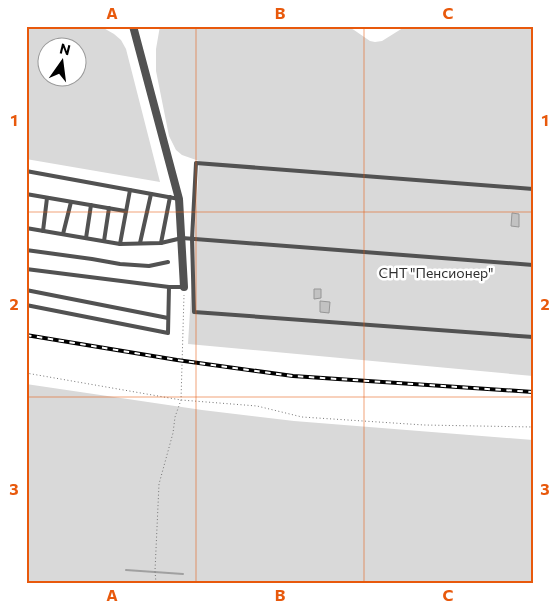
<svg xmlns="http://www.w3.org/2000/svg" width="559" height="609" font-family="Commissioner,sans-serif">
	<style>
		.green { fill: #d9d9d9; fill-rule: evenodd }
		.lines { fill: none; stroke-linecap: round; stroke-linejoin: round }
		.stream { stroke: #a0a0a0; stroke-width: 2 }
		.building { fill: #c2c2c2; stroke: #969696 }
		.path { stroke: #747474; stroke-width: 1; stroke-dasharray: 1 2.5; stroke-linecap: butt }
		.lane { stroke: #525252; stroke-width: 4 }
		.street { stroke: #525252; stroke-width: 8 }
		.rail-casing { stroke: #000; stroke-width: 4 }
		.rail { stroke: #fff; stroke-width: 2; stroke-dasharray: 5.5; stroke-linecap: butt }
		.grid { fill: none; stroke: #e8590c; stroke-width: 1; stroke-opacity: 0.55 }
		.labels { text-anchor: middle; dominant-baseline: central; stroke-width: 5; stroke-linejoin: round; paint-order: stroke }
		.park-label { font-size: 14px; fill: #303030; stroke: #fff }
		.neatline { fill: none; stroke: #e8590c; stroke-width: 2 }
		.grid-label { font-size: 16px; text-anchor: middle; font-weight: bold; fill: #e8590c }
	</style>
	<rect width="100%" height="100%" fill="#fff"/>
	<!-- green -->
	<g class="green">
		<path d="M26,26h74l14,8 7,6 5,9 34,133 -134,-23zM48,48h30v30h-30z"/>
		<path d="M160,26h187l7,4 16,11 5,1 7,-1 24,-15h127v350l-345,-32 11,-183 -17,-6 -6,-5 -7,-14 -13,-65v-22z"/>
		<path d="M26,384l176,26 92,11 239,19v143h-507z"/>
	</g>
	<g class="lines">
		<!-- stream -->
		<path class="stream" d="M126,570l57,4"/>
	</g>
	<!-- building -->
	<g class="building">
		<path d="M512,213l7,1v13l-8,-1z"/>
		<path d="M314,289h7v9l-7,1z"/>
		<path d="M320,301l10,1 -1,11 -9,-1z"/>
	</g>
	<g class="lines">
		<!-- path -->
		<g class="path">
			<path d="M26,373l155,27 76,6 45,11 122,8 109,2"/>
			<path d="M156,583l-1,-12 4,-87 14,-51 2,-16 6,-17 3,-105"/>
		</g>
		<!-- lane -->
		<g class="lane">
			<path d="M26,171l153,28"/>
			<path d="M533,189l-337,-26 -4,76 2,73 339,25"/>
			<path d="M26,194l99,17"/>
			<path d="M26,228l94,16 41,-1 21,-5 351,27"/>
			<path d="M43,231l4,-33"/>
			<path d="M63,234l8,-32"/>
			<path d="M86,238l5,-33"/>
			<path d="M104,241l5,-33"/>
			<path d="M140,243l11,-49"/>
			<path d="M161,243l9,-46"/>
			<path d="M120,244l10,-54"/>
			<path d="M26,250l66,9 28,5 29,2 19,-4"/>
			<path d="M26,269l143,18h15"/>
			<path d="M26,290l142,28"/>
			<path d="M26,305l142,28 1,-46"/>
		</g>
		<!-- street -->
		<path class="street" d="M133,26l46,173 5,88"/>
		<defs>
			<path id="rail" d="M26,335l151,25 116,16 240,16"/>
		</defs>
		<!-- rail casing -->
		<use href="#rail" class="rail-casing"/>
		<!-- rail -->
		<use href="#rail" class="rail"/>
	</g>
	<!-- grid -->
	<path class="grid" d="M196,26v557M364,26v557M26,212h507M26,397h507"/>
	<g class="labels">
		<!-- park labels -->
		<g class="park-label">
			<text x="436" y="272">СНТ "Пенсионер"</text>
		</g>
	</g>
	<!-- border -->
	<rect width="559" height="609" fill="none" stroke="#ffffff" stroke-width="55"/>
	<!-- north arrow -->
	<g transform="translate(62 62) rotate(14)"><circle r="24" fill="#ffffff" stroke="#999999"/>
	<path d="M0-4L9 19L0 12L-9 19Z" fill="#000000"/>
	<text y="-8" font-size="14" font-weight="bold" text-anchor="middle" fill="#000000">N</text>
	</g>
	<rect x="28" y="28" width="504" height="554" class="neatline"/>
	<g class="grid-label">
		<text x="112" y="19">A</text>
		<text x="280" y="19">B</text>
		<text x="448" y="19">C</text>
		<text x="14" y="126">1</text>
		<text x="545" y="126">1</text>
		<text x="14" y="310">2</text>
		<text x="545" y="310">2</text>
		<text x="14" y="495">3</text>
		<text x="545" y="495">3</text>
		<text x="112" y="601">A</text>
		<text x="280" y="601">B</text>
		<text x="448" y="601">C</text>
	</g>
</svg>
